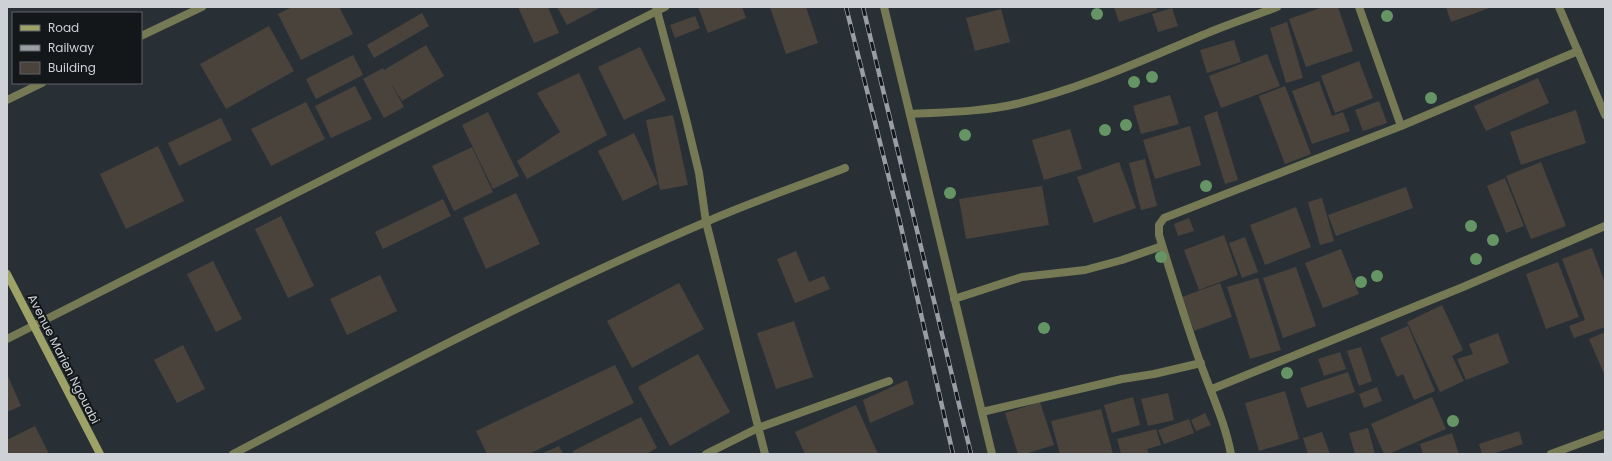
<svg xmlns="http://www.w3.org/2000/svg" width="1612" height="461" font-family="Poppins,sans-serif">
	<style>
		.building { fill: #4a433c }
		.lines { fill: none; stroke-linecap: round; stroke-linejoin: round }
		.street { stroke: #757954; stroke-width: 8 }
		.secondary { stroke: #9da267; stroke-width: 8 }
		.rail-casing { stroke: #999ea4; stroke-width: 4.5 }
		.rail { stroke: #14171a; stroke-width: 3; stroke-dasharray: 9; stroke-linecap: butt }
		.tree { fill: #659564 }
		.labels { text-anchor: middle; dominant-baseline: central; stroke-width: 4; stroke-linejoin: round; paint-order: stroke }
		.street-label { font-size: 12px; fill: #ced2d7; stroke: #14171a }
	</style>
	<rect width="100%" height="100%" fill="#283036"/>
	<!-- building -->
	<g class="building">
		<path d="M292,7h47l14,27 -52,26 -23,-46z"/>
		<path d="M518,7h30l11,26 -25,10z"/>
		<path d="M557,7h44l-34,18z"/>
		<path d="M698,7h44l4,11 -38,15z"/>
		<path d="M770,7h36l12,36 -32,11z"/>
		<path d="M1114,7h42l1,3 -38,12z"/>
		<path d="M1323,7h15l15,44 -47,16 -17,-48z"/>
		<path d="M1446,7h46l-41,15z"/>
		<path d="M1172,8l6,18 -20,6 -6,-18z"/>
		<path d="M1001,9l9,33 -35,9 -9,-33z"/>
		<path d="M422,13l7,13 -55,32 -7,-13z"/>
		<path d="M695,16l5,12 -25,10 -5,-13z"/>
		<path d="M1287,22l16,56 -17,5 -16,-55z"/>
		<path d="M269,26l25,45 -68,38 -26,-45z"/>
		<path d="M1234,40l7,22 -34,11 -7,-23z"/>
		<path d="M426,45l18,31 -42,25 -12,-19 14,25 -20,11 -21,-39 20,-11 1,2z"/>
		<path d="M640,47l26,53 -42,20 -26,-53z"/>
		<path d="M1267,54l13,32 -59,22 -12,-32z"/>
		<path d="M353,55l10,20 -47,24 -10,-20z"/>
		<path d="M1359,61l14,37 -38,15 -14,-37z"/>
		<path d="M579,73l28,62 -80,44 -10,-18 43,-29 -23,-39z"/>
		<path d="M1538,78l11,25 -63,28 -12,-25z"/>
		<path d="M1319,81l13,35 11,-4 7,19 -38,13 -20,-53z"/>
		<path d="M355,86l17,33 -41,19 -16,-32z"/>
		<path d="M1285,86l26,68 -26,10 -26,-68z"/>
		<path d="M1170,95l9,29 -38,10 -8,-28z"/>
		<path d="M1379,101l8,22 -24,8 -8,-21z"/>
		<path d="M306,102l19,37 -54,27 -20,-37z"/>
		<path d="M1576,110l10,33 -65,22 -11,-33z"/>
		<path d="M1217,111l21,69 -13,4 -21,-68z"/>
		<path d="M488,112l31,64 -26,13 -31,-64z"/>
		<path d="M673,115l15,70 -28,5 -14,-70z"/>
		<path d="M221,118l11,22 -53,26 -11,-23z"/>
		<path d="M1190,126l11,39 -46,14 -12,-39z"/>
		<path d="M1070,129l12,40 -38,11 -12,-40z"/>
		<path d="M634,133l24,51 -35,17 -25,-50z"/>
		<path d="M158,146l26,55 -58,28 -26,-55z"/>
		<path d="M472,147l21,45 -39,19 -22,-45z"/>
		<path d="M1145,159l12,47 -16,4 -12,-47z"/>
		<path d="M1119,162l17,46 -42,15 -17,-46z"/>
		<path d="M1541,162l25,64 -35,13 -25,-63z"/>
		<path d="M1505,178l19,48 -18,7 -19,-47z"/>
		<path d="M1042,186l7,39 -83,14 -7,-40z"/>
		<path d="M1406,187l7,21 -77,28 -8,-21z"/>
		<path d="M516,193l24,51 -54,25 -23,-51z"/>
		<path d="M1322,198l12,43 -14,4 -12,-43z"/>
		<path d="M443,199l8,17 -68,33 -8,-17z"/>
		<path d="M1296,207l15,40 -46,18 -15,-40z"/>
		<path d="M281,216l33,70 -26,12 -33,-69z"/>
		<path d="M1189,218l5,13 -16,5 -4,-12z"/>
		<path d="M1224,235l14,40 -39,15 -15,-40z"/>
		<path d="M1245,237l13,35 -16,6 -13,-35z"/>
		<path d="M1592,248l13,35v44l-31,11 -5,-12 16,-6 -23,-61z"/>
		<path d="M1341,249l18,45 -36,14 -18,-45z"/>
		<path d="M796,251l13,31 15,-6 6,13 -35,14 -18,-44z"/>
		<path d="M213,261l29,58 -26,13 -29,-58z"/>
		<path d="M1558,262l21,55 -33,12 -20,-55z"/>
		<path d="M1296,267l20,59 -33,12 -20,-60z"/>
		<path d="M380,275l17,36 -50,24 -17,-36z"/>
		<path d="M1258,278l23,72 -31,9 -23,-72z"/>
		<path d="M679,283l25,46 -72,39 -25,-47z"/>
		<path d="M1220,283l12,34 -38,14 -12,-34z"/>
		<path d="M1442,305l21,45 -11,6 12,25 -24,11 -33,-70z"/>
		<path d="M794,321l19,56 -37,12 -19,-56z"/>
		<path d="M1408,326l27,65 -21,9 -11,-26 -6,3 -17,-39z"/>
		<path d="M1605,332v44l-16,-37z"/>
		<path d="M1498,333l11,30 -43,17 -9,-21 16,-5 -4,-10z"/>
		<path d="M183,345l22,44 -28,14 -23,-43z"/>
		<path d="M1361,347l11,34 -13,5 -12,-35z"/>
		<path d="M1340,352l6,17 -22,7 -6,-17z"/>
		<path d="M698,354l32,58 -60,34 -32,-59z"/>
		<path d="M615,365l19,38 -105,51h-42l-11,-23z"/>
		<path d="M1348,372l7,20 -48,16 -7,-20z"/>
		<path d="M7,374l14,32 -14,6z"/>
		<path d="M907,380l7,24 -44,19 -7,-23z"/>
		<path d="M1377,387l5,14 -18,7 -5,-14z"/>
		<path d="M1285,391l14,48 -40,12 -14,-48z"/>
		<path d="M1168,393l6,27 -26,6 -7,-27z"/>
		<path d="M1133,397l7,28 -28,8 -8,-28z"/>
		<path d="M1432,397l14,32 -57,25h-5l-13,-30z"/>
		<path d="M1040,402l14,43 -29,9h-7l-13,-41z"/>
		<path d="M856,405l22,49h-73l-10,-22z"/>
		<path d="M1101,409l12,45h-53l-9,-33z"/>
		<path d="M1205,413l6,12 -15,6 -5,-11z"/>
		<path d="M641,417l16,31 -11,6h-72l-1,-3z"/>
		<path d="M1189,419l5,14 -30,11 -6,-14z"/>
		<path d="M35,426l14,28h-42v-14z"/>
		<path d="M1368,428l7,26h-20l-6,-21z"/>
		<path d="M1156,429l5,16 -14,4 2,5h-28l-4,-15z"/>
		<path d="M1519,431l4,13 -31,10h-10l-3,-10z"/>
		<path d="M1322,432l8,22h-22l-5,-16z"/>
		<path d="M1452,433l7,21h-36l-3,-10z"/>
		<path d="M559,446l4,8h-22z"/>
	</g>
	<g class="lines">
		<!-- street -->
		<g class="street">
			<path d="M656,7l30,112 13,54 7,49 59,232"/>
			<path d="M884,7l108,447"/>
			<path d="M1359,7l42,119"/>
			<path d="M1559,7l46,108"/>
			<path d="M141,36l61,-29"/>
			<path d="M7,100l35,-17"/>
			<path d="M910,114c35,-2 71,-2 106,-10 69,-16 133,-47 199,-74 20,-8 41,-15 62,-23"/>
			<path d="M954,299l68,-22 63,-7 37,-10 40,-14"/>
			<path d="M7,339l658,-332"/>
			<path d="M1212,389l251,-102 142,-61"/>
			<path d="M982,412l140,-33 32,-5 47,-11"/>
			<path d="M233,454c155,-81 311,-163 473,-232 45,-20 93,-36 139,-54"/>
			<path d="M706,454l52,-26 131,-47"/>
			<path d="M1231,454c-6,-32 -20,-61 -31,-92 -15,-42 -28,-85 -41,-127v-10l5,-7 237,-92 177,-75"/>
			<path d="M1551,454l54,-20"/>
		</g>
		<!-- secondary -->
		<path class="secondary" d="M7,274l93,180"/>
		<defs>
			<g id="rail">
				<path d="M846,7l53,211 54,236"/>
				<path d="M863,7l108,447"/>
			</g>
		</defs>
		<!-- rail casing -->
		<use href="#rail" class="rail-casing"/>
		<!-- rail -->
		<use href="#rail" class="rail"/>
	</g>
	<!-- trees -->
	<g class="tree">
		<circle cx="1097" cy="14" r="6"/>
		<circle cx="1387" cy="16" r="6"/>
		<circle cx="1152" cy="77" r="6"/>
		<circle cx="1134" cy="82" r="6"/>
		<circle cx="1431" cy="98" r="6"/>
		<circle cx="1126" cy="125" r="6"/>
		<circle cx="1105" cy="130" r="6"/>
		<circle cx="965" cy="135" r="6"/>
		<circle cx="1206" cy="186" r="6"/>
		<circle cx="950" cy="193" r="6"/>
		<circle cx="1471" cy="226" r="6"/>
		<circle cx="1493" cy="240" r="6"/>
		<circle cx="1161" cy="257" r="6"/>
		<circle cx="1476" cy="259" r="6"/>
		<circle cx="1377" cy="276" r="6"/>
		<circle cx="1361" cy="282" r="6"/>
		<circle cx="1044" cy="328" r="6"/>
		<circle cx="1287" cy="373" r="6"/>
		<circle cx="1453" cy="421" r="6"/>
	</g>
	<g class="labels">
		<!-- street labels -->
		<g class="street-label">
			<text transform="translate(64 359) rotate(63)">Avenue Marien Ngouabi</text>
		</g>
	</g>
	<!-- border -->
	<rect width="1612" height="461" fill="none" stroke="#ced2d7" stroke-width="16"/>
	<!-- legend -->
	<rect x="12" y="12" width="130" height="72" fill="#14171a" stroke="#5e6266"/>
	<rect x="20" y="25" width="20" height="6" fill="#9da267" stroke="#5e6266"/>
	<text x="48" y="32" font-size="12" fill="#ced2d7">Road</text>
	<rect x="20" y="45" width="20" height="6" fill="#999ea4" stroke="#5e6266"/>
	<text x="48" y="52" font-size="12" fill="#ced2d7">Railway</text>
	<rect x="20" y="62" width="20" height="12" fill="#4a433c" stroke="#5e6266"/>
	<text x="48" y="72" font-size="12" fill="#ced2d7">Building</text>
</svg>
